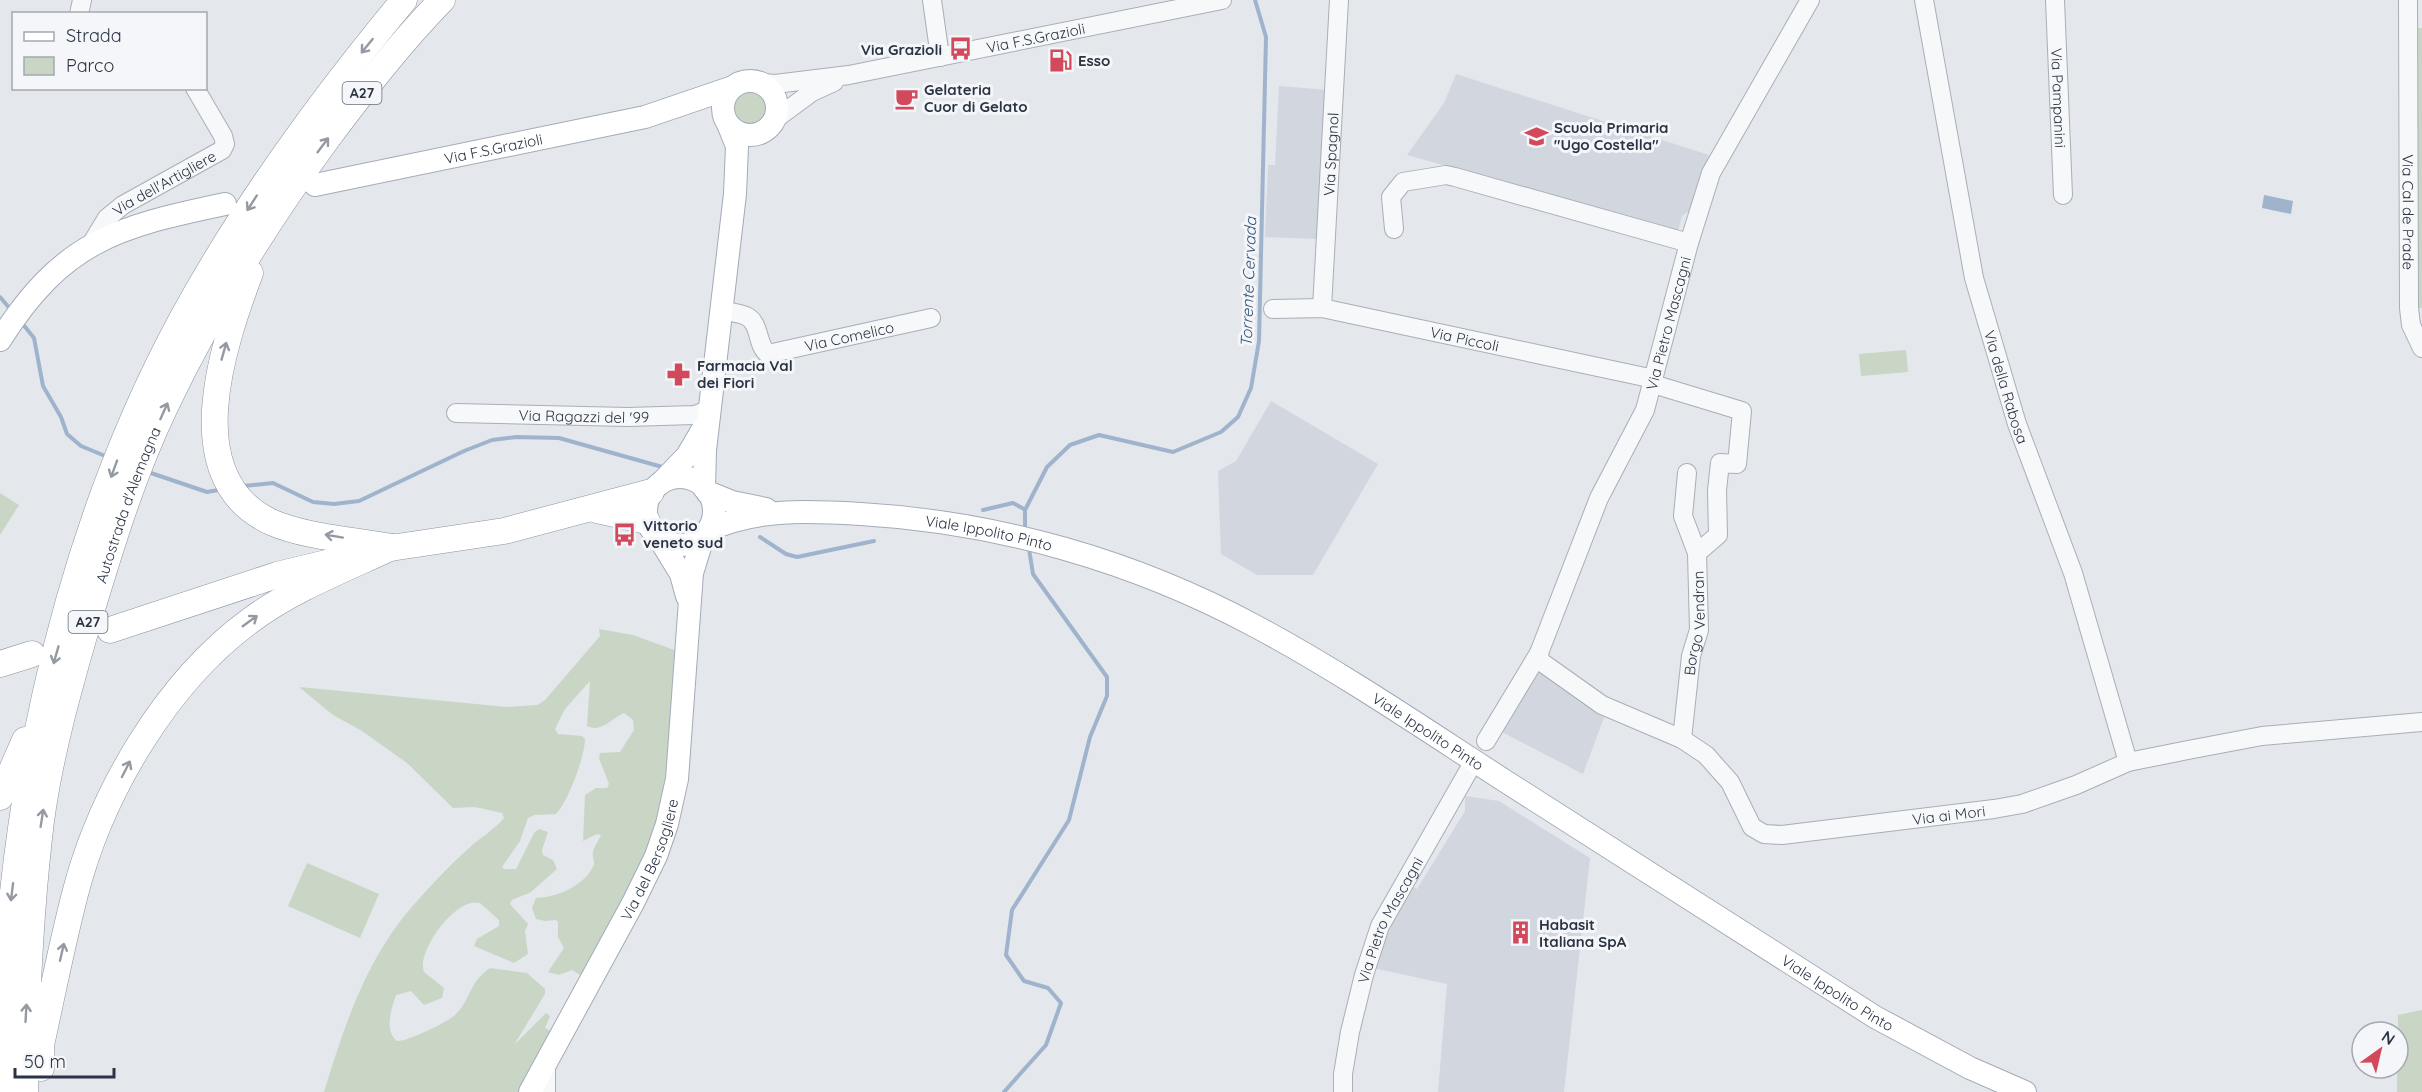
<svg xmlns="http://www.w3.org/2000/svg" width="2422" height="1092" font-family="Quicksand,sans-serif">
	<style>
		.built { fill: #d2d6de }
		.green { fill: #c9d6c5 }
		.water { fill: #9fb4cc }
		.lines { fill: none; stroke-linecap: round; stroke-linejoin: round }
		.stream { stroke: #9fb4cc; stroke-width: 4 }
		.minor-casing { stroke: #a9aeb7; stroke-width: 20 }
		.major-casing { stroke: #a3abb8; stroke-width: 24 }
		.highway-casing { stroke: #8b94a3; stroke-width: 27 }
		.minor { stroke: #f7f8fa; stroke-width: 18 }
		.major { stroke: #fff; stroke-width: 22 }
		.highway { stroke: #fff; stroke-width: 26 }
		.oneway { stroke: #959aa2 }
		.labels { text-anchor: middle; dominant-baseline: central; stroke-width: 6; stroke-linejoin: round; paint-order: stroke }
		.shield { fill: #f4f6f9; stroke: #676e7b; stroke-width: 1.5 }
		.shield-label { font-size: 14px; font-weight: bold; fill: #2b3445 }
		.street-label { font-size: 15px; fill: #2b3445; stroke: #f4f6f9 }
		.poi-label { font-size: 15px; font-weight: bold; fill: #2b3445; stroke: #f4f6f9; text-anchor: start }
		.water-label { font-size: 16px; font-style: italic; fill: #34527a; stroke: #f4f6f9 }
	</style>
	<rect width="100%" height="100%" fill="#e4e7ec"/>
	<!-- built -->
	<g class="built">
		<path d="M1456,74l253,81 -20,56 -7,5 -4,15 -271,-76 37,-52z"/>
		<path d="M1279,86l49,4 -8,149 -55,-2 3,-72h7z"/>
		<path d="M1271,401l107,63 -65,111h-56l-36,-21 -3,-83 18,-10z"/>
		<path d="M1535,669l71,43 -23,62 -83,-43z"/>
		<path d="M1465,796l34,5 91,57 -26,234h-126l9,-108 -74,-16 23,-52 17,-29 4,2 48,-78z"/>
	</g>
	<!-- green -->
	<g class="green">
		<path d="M2412,28h10v280h-8z"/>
		<circle cx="750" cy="108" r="19"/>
		<path d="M1906,350l2,22 -47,4 -2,-22z"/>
		<path d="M0,493l19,12 -19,30z"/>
		<path d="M599,629l34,6 44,16 -7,125 -22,76 -66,124 -10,-6 -13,5 -11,-3 16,-24 -6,-11v-15l-2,-2 -11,1 -9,-2 -4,-11 4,-10c21,-1 46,-11 57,-31 3,-6 -1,-9 0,-14 0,-5 6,-13 8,-18l-4,-1 -14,7 2,-46 11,-7h11l2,-4 -10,-26 1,-5 20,-1 14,-22 -1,-10 -9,-7c-13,6 -23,20 -37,13l3,-45 -25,28 -10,20 3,5 24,2 3,3c0,17 -17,63 -29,75l-22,1 -6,3 -8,23 -18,26 2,2h12l18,-36 5,-4 9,3 -6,18 1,5 10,5 4,9 -26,23 -19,8 -2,4 18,20 -3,7 3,23 -14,9 -40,-17 3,-7 22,-13v-6l-19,-17c-24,-7 -64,49 -56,69l20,16 -2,10 -18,7 -13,-14 -15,4c-5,15 -12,35 1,46 10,1 53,-20 59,-27 15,-15 13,-32 34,-46l37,5 18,16v5l-31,51 32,-32 4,3 -5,12 6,3 -33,61h-194c21,-69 44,-138 94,-192 16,-18 33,-36 51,-52 12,-11 25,-18 35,-30l-2,-5 -27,-6 -22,1 -46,-45 -45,-32 -29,-16 -34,-28 208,20 30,-2 8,-5 55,-64z"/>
		<path d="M307,863l72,31 -19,44 -72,-32z"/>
		<path d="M2422,1010v82h-25l1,-77z"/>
	</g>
	<!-- water -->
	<path class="water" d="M2264,195l29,6 -2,13 -29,-6z"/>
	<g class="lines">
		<!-- stream -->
		<g class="stream">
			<path d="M0,297l11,13"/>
			<path d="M22,323l12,15 9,48 18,31 6,17 14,12 29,12"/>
			<path d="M148,472l59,20 17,-3"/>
			<path d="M243,486l30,-3 40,19 21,2 25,-3 105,-50 28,-11 25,-3 42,1 107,30"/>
			<path d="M983,510l30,-7 11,6"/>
			<path d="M1025,530v-20l22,-43 23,-22 29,-10 74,17 48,-20 17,-15 13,-29 8,-47 7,-304 -11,-37"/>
			<path d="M760,537l26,17 11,3 77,-16"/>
			<path d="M1004,1092l42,-47 15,-42 -13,-15 -24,-7 -18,-26 6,-45 57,-90 21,-83 17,-41v-19l-74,-103 -4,-25"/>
		</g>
		<defs>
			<g id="minor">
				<path d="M932,0l8,57"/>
				<path id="s1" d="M1924,0l50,278 43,146 56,149 55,189"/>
				<path id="s2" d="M2055,0l8,195"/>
				<path id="s3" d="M2408,0l1,308 2,17 11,23"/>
				<path d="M79,14l3,-14"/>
				<path id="s4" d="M754,82l21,2 74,-9 373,-75"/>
				<path d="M774,120l38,-28 22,-10"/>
				<path d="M1394,229l-3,-32 12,-15 43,-7 9,2 234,66"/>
				<path id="s5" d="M90,246l17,-28 16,-13 99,-55 3,-6 -2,-8 -28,-48"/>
				<path id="s6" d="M1322,308l17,-308"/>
				<path id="s7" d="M1273,309l49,-1 332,71"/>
				<path id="s8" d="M722,310c7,2 17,3 24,6 15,7 10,29 22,38l163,-36"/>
				<path d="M1653,384l89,27 -5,53 -17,-1 -3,27 1,45 -21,18"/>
				<path id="s9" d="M456,413l172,4 67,-2 15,-6"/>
				<path id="s10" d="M1539,653l1,8 62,44 80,34 24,16 24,27 22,45 12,7 18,1 212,-26 28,-5 54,-19 52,-23 60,-12 74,-14 160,-14"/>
				<path id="s11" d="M1682,739l9,-83 8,-26 -2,-77 -14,-37 4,-43"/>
				<path id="s12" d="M1486,741l53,-88 60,-155 46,-88 44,-167 22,-70 99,-173"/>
				<path d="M546,1063v29"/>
				<path id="s13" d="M1343,1092v-18l7,-42 14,-57 16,-49 94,-165"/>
			</g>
			<g id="major">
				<circle cx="750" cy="108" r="27"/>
				<path id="s14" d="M315,185l330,-68 88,-30"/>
				<path d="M0,340c63,-99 116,-113 225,-136"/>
				<circle cx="680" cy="511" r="34"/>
				<path d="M661,483l26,-27 17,-29"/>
				<path d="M704,488l1,-38 30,-256 2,-48 -9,-22"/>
				<path d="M707,492l25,10 34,7"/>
				<path id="s15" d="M707,531c49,-23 101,-20 154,-17 137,8 273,47 394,112 86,46 168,102 250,155 123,79 247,157 370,236l95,51 55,24"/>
				<path d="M659,538l22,36 6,22"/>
				<path id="s16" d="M530,1092l103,-189 23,-47 11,-32 10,-45 15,-206 12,-39"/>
			</g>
			<g id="highway">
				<path d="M250,273c-27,72 -73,205 21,249 33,15 84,18 121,25"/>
				<path d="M597,510l50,11"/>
				<path d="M377,550l127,-19 147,-39"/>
				<path d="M110,630l167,-55 62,-15"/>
				<path d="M0,664l32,-10"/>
				<path d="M0,797l25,-57"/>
				<path d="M41,1068v-23c11,-50 21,-101 34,-151 26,-101 91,-212 176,-274 42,-31 94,-51 141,-73"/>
				<path d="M2,1092c1,-262 55,-542 180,-773 62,-114 139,-219 222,-319"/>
				<path id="s17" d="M25,1092c1,-90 5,-181 16,-271 9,-67 28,-134 47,-199 22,-73 44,-146 77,-215 45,-95 100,-183 162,-268 36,-48 73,-96 115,-139"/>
			</g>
		</defs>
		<!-- minor casing -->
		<use href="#minor" class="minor-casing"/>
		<!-- major casing -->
		<use href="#major" class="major-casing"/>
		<!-- highway casing -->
		<use href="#highway" class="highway-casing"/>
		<!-- minor -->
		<use href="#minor" class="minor"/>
		<!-- major -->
		<use href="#major" class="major"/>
		<!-- highway -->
		<use href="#highway" class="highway"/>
	</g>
	<!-- one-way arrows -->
	<defs><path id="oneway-shaft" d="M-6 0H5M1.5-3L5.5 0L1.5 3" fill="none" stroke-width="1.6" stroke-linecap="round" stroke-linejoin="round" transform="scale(1.5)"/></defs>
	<g class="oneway">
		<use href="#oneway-shaft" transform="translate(367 46) rotate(129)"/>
		<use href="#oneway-shaft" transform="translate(323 145) rotate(-53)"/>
		<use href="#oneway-shaft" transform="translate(252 203) rotate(123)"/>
		<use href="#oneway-shaft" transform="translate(224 351) rotate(-74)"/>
		<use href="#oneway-shaft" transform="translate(164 411) rotate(-66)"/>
		<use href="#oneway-shaft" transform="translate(114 469) rotate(110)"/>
		<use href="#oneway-shaft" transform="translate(334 536) rotate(-170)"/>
		<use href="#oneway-shaft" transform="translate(250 621) rotate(-36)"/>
		<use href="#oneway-shaft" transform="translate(56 655) rotate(106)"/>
		<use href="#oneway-shaft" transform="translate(126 769) rotate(-63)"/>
		<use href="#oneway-shaft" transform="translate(42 818) rotate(-81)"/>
		<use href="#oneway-shaft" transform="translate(12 892) rotate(97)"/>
		<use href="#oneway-shaft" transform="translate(62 952) rotate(-77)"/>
		<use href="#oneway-shaft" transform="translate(26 1013) rotate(-87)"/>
	</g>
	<!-- icons -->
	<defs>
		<symbol id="bus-bare" viewBox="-9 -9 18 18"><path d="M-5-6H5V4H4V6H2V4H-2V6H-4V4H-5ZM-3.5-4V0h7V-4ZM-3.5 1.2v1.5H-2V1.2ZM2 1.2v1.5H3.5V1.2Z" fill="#d1495b" stroke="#f4f6f9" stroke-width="2.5" paint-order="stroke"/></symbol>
		<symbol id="fuel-bare" viewBox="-9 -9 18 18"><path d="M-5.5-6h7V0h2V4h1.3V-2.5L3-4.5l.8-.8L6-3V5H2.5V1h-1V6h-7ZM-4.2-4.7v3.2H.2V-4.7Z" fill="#d1495b" stroke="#f4f6f9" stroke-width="2.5" paint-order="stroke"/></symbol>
		<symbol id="cafe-bare" viewBox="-9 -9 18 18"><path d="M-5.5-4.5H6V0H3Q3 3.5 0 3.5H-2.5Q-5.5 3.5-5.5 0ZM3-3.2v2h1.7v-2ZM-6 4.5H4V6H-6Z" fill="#d1495b" stroke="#f4f6f9" stroke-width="2.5" paint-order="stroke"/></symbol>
		<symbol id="school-bare" viewBox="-9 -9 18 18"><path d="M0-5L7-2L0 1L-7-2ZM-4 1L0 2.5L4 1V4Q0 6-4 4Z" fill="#d1495b" stroke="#f4f6f9" stroke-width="2.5" paint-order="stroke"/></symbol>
		<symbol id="pharmacy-bare" viewBox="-9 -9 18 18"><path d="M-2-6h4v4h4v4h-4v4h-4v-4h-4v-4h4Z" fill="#d1495b" stroke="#f4f6f9" stroke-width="2.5" paint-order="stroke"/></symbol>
		<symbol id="building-bare" viewBox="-9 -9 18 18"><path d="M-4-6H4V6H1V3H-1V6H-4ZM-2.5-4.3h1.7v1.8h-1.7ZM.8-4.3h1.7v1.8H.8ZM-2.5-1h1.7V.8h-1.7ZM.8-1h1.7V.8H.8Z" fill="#d1495b" stroke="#f4f6f9" stroke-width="2.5" paint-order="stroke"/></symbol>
	</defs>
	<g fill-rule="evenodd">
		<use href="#bus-bare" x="944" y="32" width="33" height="33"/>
		<use href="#fuel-bare" x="1044" y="44" width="33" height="33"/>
		<use href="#cafe-bare" x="890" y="82" width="33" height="33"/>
		<use href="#school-bare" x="1520" y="120" width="33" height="33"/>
		<use href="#pharmacy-bare" x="662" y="358" width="33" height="33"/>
		<use href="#bus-bare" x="608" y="518" width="33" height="33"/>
		<use href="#building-bare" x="1504" y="916" width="33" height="33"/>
	</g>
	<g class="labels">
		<!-- shield labels -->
		<g class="shield">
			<rect x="342.5" y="82" width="39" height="22" rx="4.5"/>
			<rect x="68.5" y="611" width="39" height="22" rx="4.5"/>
		</g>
		<g class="shield-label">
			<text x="362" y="93">A27</text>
			<text x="88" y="622">A27</text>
		</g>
		<!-- street labels -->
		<g class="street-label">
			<text stroke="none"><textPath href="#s4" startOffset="286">Via F.S.Grazioli</textPath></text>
			<text stroke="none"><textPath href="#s2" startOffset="98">Via Pampanini</textPath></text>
			<text stroke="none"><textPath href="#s14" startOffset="182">Via F.S.Grazioli</textPath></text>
			<text stroke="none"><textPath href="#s6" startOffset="154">Via Spagnol</textPath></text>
			<text stroke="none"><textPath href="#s5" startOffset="100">Via dell'Artigliere</textPath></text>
			<text stroke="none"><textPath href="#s3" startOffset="212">Via Cal de Prade</textPath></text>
			<text stroke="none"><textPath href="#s12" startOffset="458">Via Pietro Mascagni</textPath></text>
			<text stroke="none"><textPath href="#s8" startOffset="153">Via Comelico</textPath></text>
			<text stroke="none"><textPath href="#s7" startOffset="195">Via Piccoli</textPath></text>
			<text stroke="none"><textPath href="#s1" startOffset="396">Via della Rabosa</textPath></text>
			<text stroke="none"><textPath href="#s9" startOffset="128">Via Ragazzi del '99</textPath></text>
			<text stroke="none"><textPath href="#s17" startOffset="600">Autostrada d'Alemagna</textPath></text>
			<text stroke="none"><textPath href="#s15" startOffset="286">Viale Ippolito Pinto</textPath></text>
			<text stroke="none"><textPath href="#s11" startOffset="117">Borgo Vendran</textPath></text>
			<text stroke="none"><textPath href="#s15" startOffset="772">Viale Ippolito Pinto</textPath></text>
			<text stroke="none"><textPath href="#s10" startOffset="486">Via ai Mori</textPath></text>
			<text stroke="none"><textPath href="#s16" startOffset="262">Via del Bersagliere</textPath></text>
			<text stroke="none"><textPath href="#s13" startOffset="180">Via Pietro Mascagni</textPath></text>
			<text stroke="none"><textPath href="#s15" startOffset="1258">Viale Ippolito Pinto</textPath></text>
		</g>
		<!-- poi labels -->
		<g class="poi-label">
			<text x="942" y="49" text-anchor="end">Via Grazioli</text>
			<text x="1078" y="60">Esso</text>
			<text x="924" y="89">Gelateria<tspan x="924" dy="17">Cuor di Gelato</tspan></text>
			<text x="1554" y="127">Scuola Primaria<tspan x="1554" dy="17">"Ugo Costella"</tspan></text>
			<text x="697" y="365">Farmacia Val<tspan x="697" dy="17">dei Fiori</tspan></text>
			<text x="643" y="525">Vittorio<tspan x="643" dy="17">veneto sud</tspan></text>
			<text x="1539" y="924">Habasit<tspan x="1539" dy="17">Italiana SpA</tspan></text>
		</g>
		<!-- water labels -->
		<g class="water-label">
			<text transform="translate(1248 282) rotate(-88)">Torrente Cervada</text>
		</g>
	</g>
	<!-- legend -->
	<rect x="12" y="12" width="195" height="78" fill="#f4f6f9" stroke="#a4a8b1" stroke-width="1.5"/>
	<rect x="24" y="32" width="30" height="9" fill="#ffffff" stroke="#a4a8b1" stroke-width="1.5"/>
	<text x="66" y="42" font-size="18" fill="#2b3445">Strada</text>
	<rect x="24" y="57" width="30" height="18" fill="#c9d6c5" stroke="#a4a8b1" stroke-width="1.5"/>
	<text x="66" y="72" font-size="18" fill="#2b3445">Parco</text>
	<!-- north arrow -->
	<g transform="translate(2380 1050) rotate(34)"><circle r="28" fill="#f4f6f9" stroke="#a4a8b1" stroke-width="1.5"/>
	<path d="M0-4.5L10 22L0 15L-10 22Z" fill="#d1495b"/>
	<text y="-9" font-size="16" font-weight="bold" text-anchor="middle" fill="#2b3445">N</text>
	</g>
	<!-- scale -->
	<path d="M15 1068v9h99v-9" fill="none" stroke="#2b3445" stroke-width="3"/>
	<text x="24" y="1068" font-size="18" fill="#2b3445" stroke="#f4f6f9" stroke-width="4.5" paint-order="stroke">50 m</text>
</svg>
